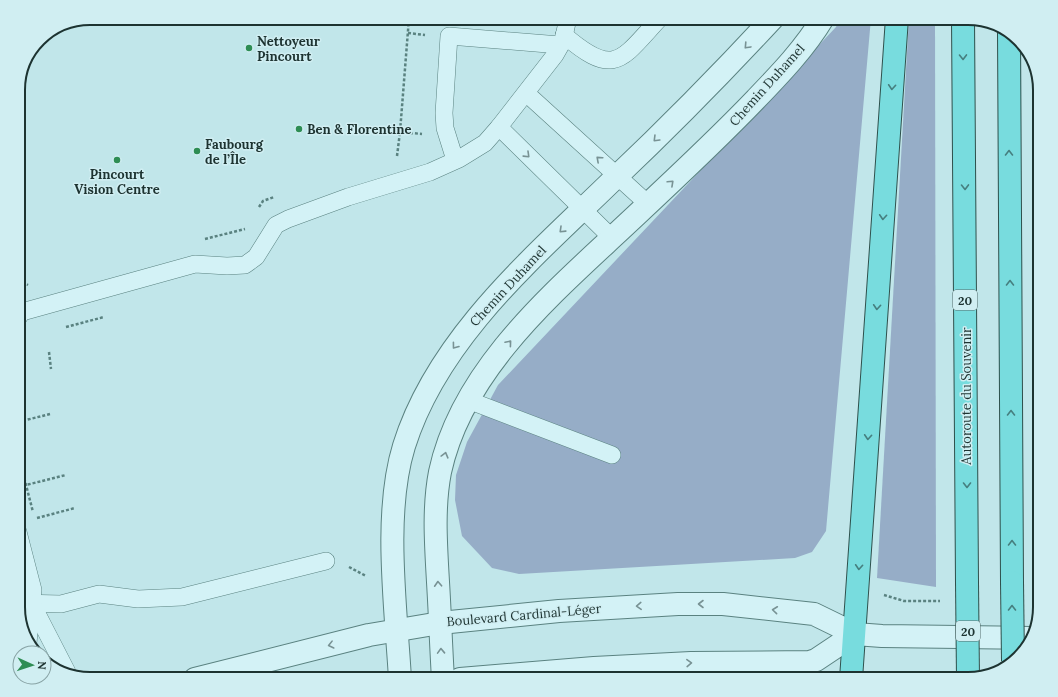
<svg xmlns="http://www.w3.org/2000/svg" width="1058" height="697" font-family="Lora,serif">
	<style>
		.green { fill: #96adc7 }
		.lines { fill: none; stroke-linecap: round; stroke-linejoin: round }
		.service-casing { stroke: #5a8280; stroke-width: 18 }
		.tertiary-casing { stroke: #5a8280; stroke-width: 24 }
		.trunk-casing { stroke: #2e504c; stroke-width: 24 }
		.path { stroke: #5a8280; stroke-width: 2.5; stroke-dasharray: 3 2; stroke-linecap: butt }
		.service { stroke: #d3f2f6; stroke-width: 17 }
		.tertiary { stroke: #d3f2f6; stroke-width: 22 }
		.trunk { stroke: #78dcde; stroke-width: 22 }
		.trunk-bridge-casing { stroke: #2e504c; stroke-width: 24; stroke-linecap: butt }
		.trunk-bridge { stroke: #78dcde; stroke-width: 22 }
		.oneway { stroke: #789294 }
		.oneway2 { stroke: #467f7f }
		.poi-dot { fill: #2e8d54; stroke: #d0eef2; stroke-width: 1.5 }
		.labels { text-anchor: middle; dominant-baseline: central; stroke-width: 3; stroke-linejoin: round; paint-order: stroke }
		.shield { fill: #d0eef2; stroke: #536b6b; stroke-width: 1 }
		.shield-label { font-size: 12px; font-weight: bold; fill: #1d3331 }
		.poi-label { font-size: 13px; font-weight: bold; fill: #1d3331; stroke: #d0eef2; text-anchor: start }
		.street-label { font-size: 13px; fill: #1d3331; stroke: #d0eef2 }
		.rim { fill: none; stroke: #1d3331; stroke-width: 2 }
	</style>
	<rect width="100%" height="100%" fill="#c1e6ea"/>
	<!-- green -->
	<g class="green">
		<path d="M840,18h31l-45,513 -14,21 -17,6 -276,16 -27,-6 -30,-32 -7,-36 1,-25 11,-33 31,-57 338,-358z"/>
		<path d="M909,18h26l1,569 -59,-9z"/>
	</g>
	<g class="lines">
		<defs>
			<g id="service">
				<path d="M564,35c51,44 57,25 96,-17"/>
				<path d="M526,93l122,111"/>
				<path d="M499,127l113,111"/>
				<path d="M455,160l-10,-32 -1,-15 5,-77 111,9"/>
				<path d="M18,318l4,-6 173,-48 32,2 18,-1 11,-8 20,-32 12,-6 60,-22 82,-25 29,-13 26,-16 14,-16 56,-72 8,-14 5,-23"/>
				<path d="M468,400l144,55"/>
				<path d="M18,532l15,58 -5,53"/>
				<path d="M18,603l43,1 38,-10 39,5 44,-2 144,-36"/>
				<path d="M32,604l35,68"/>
			</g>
			<g id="tertiary">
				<path d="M195,679l174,-44 71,-12 119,-12 119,-7h45l91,10 41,20 27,2 149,2"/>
				<path d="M400,679c-4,-71 -17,-165 4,-233 34,-109 131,-190 210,-267 55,-52 108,-106 159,-161"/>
				<path d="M443,679c-2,-32 -3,-65 -5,-97 -2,-36 -5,-74 2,-110 21,-98 105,-172 176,-238 47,-44 95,-88 140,-135 24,-25 49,-51 67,-81"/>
				<path d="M460,679l134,-11 97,-5 119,-1 6,-2 39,-26"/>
			</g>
			<g id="trunk">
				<path d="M963,18l4,564"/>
				<path d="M1009,31l3,551"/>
				<path d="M851,679l46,-661"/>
			</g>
		</defs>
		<!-- service casing -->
		<use href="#service" class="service-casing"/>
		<!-- tertiary casing -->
		<use href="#tertiary" class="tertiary-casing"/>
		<!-- trunk casing -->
		<use href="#trunk" class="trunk-casing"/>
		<!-- path -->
		<g class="path">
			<path d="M408,33l17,2"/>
			<path d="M400,132l22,2"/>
			<path d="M397,156l3,-24 9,-114"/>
			<path d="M259,207l4,-6 11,-4"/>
			<path d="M205,239l40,-10"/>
			<path d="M18,280l10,5"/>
			<path d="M66,327l38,-10"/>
			<path d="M18,351l6,-10"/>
			<path d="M49,352l2,17"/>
			<path d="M18,422l32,-8"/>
			<path d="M18,454l15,58"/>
			<path d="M18,487l48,-12"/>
			<path d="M37,518l38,-10"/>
			<path d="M349,567l17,9"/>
			<path d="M884,595l20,6h36"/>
		</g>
		<!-- service -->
		<use href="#service" class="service"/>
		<!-- tertiary -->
		<use href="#tertiary" class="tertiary"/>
		<!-- trunk -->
		<use href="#trunk" class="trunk"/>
		<defs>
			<g id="trunk-bridge">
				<path d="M967,582l1,97"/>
				<path d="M1012,582l1,79"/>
			</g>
		</defs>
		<!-- trunk-bridge casing -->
		<use href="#trunk-bridge" class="trunk-bridge-casing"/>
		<!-- trunk-bridge -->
		<use href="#trunk-bridge" class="trunk-bridge"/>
	</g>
	<!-- one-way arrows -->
	<defs><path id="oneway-chevron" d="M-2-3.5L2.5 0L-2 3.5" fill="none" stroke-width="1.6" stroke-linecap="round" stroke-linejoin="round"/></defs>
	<g class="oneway">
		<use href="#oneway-chevron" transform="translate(747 46) rotate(133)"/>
		<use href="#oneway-chevron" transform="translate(656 139) rotate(135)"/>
		<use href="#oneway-chevron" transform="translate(527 155) rotate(44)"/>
		<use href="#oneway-chevron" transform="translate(599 159) rotate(-138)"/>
		<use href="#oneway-chevron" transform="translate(671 183) rotate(-43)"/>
		<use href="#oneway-chevron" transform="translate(562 230) rotate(136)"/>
		<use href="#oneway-chevron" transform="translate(509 343) rotate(-50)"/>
		<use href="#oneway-chevron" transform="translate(455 346) rotate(127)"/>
		<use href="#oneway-chevron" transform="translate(445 455) rotate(-75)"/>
		<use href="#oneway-chevron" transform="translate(438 584) rotate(-93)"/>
		<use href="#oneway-chevron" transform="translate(701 604) rotate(180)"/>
		<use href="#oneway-chevron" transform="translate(639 606) rotate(177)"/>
		<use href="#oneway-chevron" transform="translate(775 610) rotate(-174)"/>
		<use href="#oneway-chevron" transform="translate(331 645) rotate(166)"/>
		<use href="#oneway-chevron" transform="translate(441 651) rotate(-92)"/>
		<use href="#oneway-chevron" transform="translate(689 663) rotate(-2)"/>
	</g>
	<g class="oneway2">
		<use href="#oneway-chevron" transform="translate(963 57) rotate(89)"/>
		<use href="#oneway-chevron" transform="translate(892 87) rotate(94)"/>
		<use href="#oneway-chevron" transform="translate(1009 153) rotate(-90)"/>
		<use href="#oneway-chevron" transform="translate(965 187) rotate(89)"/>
		<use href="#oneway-chevron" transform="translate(883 217) rotate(94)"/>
		<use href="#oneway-chevron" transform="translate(1010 283) rotate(-90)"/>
		<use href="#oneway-chevron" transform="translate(877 307) rotate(94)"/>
		<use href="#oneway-chevron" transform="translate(1011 413) rotate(-90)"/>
		<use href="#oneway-chevron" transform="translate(868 437) rotate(94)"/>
		<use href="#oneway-chevron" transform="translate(967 485) rotate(90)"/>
		<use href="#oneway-chevron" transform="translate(1012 543) rotate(-90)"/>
		<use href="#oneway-chevron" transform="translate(859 567) rotate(94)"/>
		<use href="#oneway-chevron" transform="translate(1012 608) rotate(-90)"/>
	</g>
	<!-- markers -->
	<g class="poi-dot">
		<circle cx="249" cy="48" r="4"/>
		<circle cx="299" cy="129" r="4"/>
		<circle cx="197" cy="151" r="4"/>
		<circle cx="117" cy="160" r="4"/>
	</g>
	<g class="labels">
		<!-- shield labels -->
		<g class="shield">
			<rect x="953" y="290" width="24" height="20" rx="3"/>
			<rect x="956" y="621" width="24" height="20" rx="3"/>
		</g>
		<g class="shield-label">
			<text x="965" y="300">20</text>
			<text x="968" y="631">20</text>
		</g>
		<!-- poi labels -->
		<g class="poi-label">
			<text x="257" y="41">Nettoyeur<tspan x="257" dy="15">Pincourt</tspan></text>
			<text x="307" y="129">Ben &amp; Florentine</text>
			<text x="205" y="144">Faubourg<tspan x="205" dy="15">de l’Île</tspan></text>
			<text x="117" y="174" text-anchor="middle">Pincourt<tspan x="117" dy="15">Vision Centre</tspan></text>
		</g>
		<!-- street labels -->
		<g class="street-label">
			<text transform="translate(767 85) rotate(-48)">Chemin Duhamel</text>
			<text transform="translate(508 286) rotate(-47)">Chemin Duhamel</text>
			<text transform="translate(966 396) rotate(-90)">Autoroute du Souvenir</text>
			<text transform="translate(524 615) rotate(-5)">Boulevard Cardinal-Léger</text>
		</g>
	</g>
	<!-- crop -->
	<path d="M0 0H1058V697H0ZM90 25H968A65 65 0 0 1 1033 90V607A65 65 0 0 1 968 672H90A65 65 0 0 1 25 607V90A65 65 0 0 1 90 25Z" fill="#d0eef2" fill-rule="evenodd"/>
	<path class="rim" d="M90 25H968A65 65 0 0 1 1033 90V607A65 65 0 0 1 968 672H90A65 65 0 0 1 25 607V90A65 65 0 0 1 90 25Z"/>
	<!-- north arrow -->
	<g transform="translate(32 665) rotate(93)"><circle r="19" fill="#d0eef2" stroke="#88a3a5"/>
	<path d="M0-3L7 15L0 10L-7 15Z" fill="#2e8d54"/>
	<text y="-6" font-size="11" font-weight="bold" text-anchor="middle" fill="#1d3331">N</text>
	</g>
</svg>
